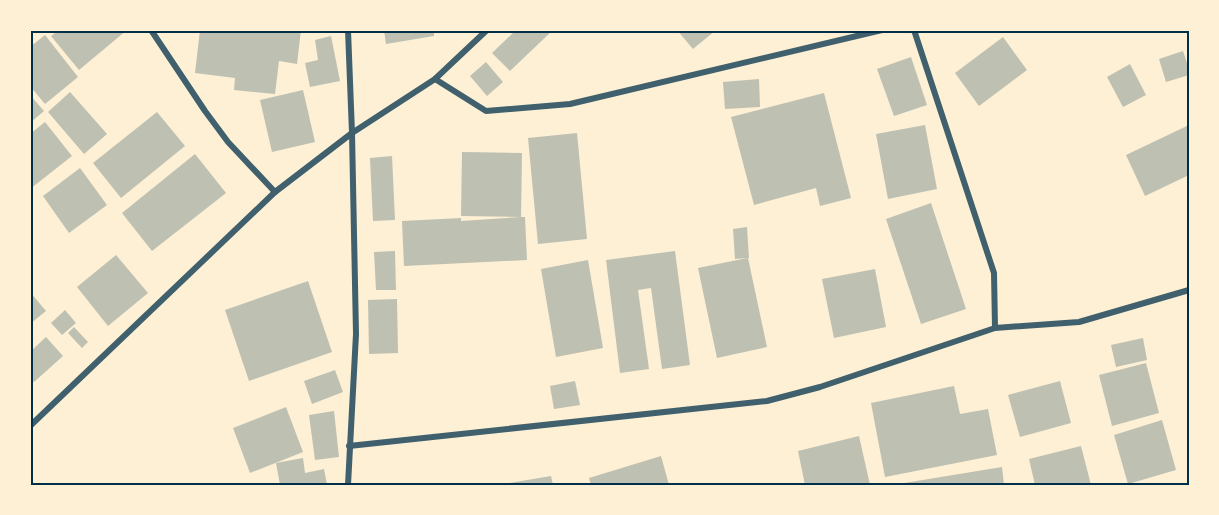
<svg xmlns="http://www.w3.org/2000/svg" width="1219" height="515" font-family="Figtree,sans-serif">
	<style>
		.building { fill: #bec0b2 }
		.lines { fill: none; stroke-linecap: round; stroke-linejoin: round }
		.minor { stroke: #3f606c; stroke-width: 6 }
		.neatline { fill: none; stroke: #003049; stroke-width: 2 }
	</style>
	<rect width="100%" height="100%" fill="#fdf0d5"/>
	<!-- building -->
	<g class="building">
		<path d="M59,30h68l-48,40 -28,-34z"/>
		<path d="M200,30h101l-4,34 -18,-3 -4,33 -41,-4 1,-12 -40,-5z"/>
		<path d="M384,30h50v6l-48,8z"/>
		<path d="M516,30h37l-43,41 -18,-18z"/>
		<path d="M677,30h39l-23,19z"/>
		<path d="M45,35l33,42 -33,27 -15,-18v-39z"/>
		<path d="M331,36l9,45 -30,6 -5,-24 13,-3 -3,-20z"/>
		<path d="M1003,37l24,33 -48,36 -24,-33z"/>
		<path d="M1183,51l6,18v6l-23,7 -7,-23z"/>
		<path d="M911,57l16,48 -33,11 -17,-47z"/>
		<path d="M486,62l17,20 -16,14 -17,-20z"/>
		<path d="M1130,64l16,31 -23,12 -16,-30z"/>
		<path d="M759,79l1,28 -35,2 -2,-27z"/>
		<path d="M303,90l12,52 -43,10 -12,-52z"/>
		<path d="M70,92l37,42 -23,20 -36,-42z"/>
		<path d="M824,93l27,105 -31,8 -4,-18 -62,17 -23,-88z"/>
		<path d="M30,95l14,16 -14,12z"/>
		<path d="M157,112l28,34 -64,52 -28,-35z"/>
		<path d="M45,122l27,34 -42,33v-55z"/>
		<path d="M925,125l12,64 -49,10 -12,-65z"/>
		<path d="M1189,125v50l-44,21 -19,-41z"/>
		<path d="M577,133l10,106 -49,5 -10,-106z"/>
		<path d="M462,152l60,1 -1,64 -60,-1z"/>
		<path d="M195,154l31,39 -74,58 -30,-38z"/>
		<path d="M392,156l3,64 -22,1 -3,-63z"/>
		<path d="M80,168l27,37 -38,28 -26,-37z"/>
		<path d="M931,203l35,106 -45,15 -35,-105z"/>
		<path d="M521,217h4l2,43 -123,6 -2,-45 59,-3v3z"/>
		<path d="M747,227l2,31h-1l19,89 -50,11 -19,-90 49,-10 -12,1 -2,-30z"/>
		<path d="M395,251l1,39h-20l-2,-38z"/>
		<path d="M675,251l15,114 -28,4 -11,-81 -13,2 11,79 -29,4 -14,-113z"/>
		<path d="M116,255l32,38 -40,33 -31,-39z"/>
		<path d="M588,260l15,88 -47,9 -15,-88z"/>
		<path d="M875,269l11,58 -52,11 -12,-59z"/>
		<path d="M308,281l24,71 -83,29 -24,-71z"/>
		<path d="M30,292l16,19 -16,13z"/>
		<path d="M397,299l1,54 -29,1 -1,-54z"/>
		<path d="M65,310l11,13 -14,12 -11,-12z"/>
		<path d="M74,327l14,15 -6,6 -14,-15z"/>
		<path d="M46,337l17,19 -29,26 -4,-4v-26z"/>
		<path d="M1143,338l4,22 -31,7 -5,-22z"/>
		<path d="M1146,363l13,50 -47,13 -13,-51z"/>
		<path d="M335,370l8,22 -31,12 -8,-23z"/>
		<path d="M575,381l5,24 -26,4 -4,-23z"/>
		<path d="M1060,381l11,42 -51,14 -12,-42z"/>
		<path d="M954,386l6,28 28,-5 9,46 -112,22 -14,-74z"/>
		<path d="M286,407l17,45 -53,21 -17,-45z"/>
		<path d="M334,411l5,46 -24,3 -6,-45z"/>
		<path d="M1162,420l14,50 -48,14 -14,-49z"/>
		<path d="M859,436l11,49h-65l-7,-34z"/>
		<path d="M1081,446l10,39h-56l-6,-26z"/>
		<path d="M661,456l8,29h-78l-2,-7z"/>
		<path d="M303,458l2,15 19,-4 3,16h-47l-4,-22z"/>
		<path d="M1002,467l2,18h-106v-1z"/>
		<path d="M551,476l2,9h-50v-1z"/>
	</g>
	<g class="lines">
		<!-- minor -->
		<g class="minor">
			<path d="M151,30l54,81 23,31 47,50 77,-59 83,-54 52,-49"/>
			<path d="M348,30l4,103 4,201 -8,151"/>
			<path d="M914,30l80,243 1,55"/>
			<path d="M435,79l51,32 84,-7 312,-74"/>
			<path d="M30,426l245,-234"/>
			<path d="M349,446l418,-45 53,-14 175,-59 84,-6 110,-32"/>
		</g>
	</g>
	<!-- border -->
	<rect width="1219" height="515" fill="none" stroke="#fdf0d5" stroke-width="63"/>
	<rect x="32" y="32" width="1156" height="452" class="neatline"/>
</svg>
